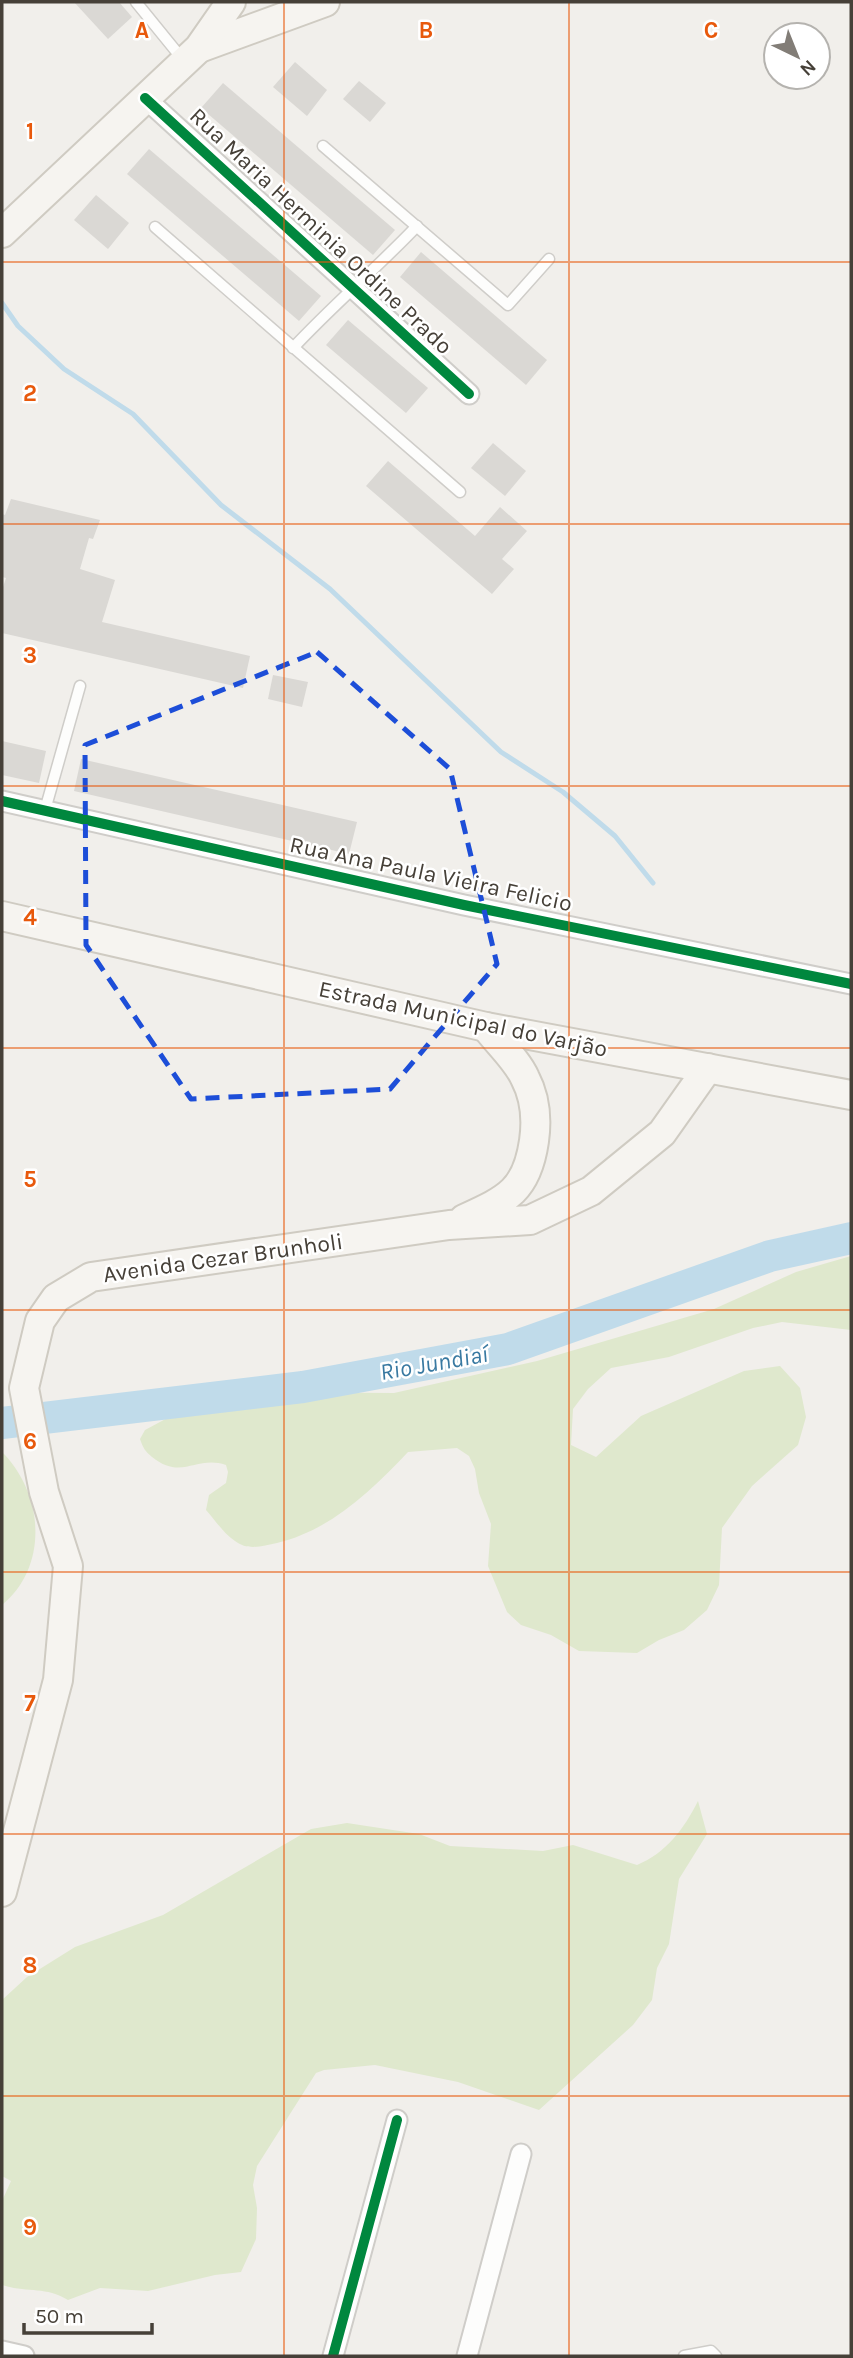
<svg xmlns="http://www.w3.org/2000/svg" width="853" height="2358" font-family="Karla,sans-serif">
	<style>
		.green { fill: #dfe8cd }
		.lines { fill: none; stroke-linecap: round; stroke-linejoin: round }
		.stream { stroke: #c0dbea; stroke-width: 5 }
		.river { stroke: #c0dbea; stroke-width: 32 }
		.building { fill: #dad8d4 }
		.lane-casing { stroke: #cfcdc9; stroke-width: 13 }
		.street-casing { stroke: #cfcdc9; stroke-width: 23 }
		.secondary-casing { stroke: #cfcbc2; stroke-width: 32 }
		.lane { stroke: #fdfdfc; stroke-width: 10 }
		.street { stroke: #fdfdfc; stroke-width: 19 }
		.secondary { stroke: #f6f4f0; stroke-width: 28 }
		.cycleway-casing { stroke: #fff; stroke-width: 15 }
		.cycleway { stroke: #00873e; stroke-width: 10 }
		.marked { fill: none; stroke: #1d4ed8; stroke-width: 5; stroke-dasharray: 14 9; stroke-linejoin: round }
		.grid { fill: none; stroke: #e8590c; stroke-width: 2; stroke-opacity: 0.55 }
		.labels { text-anchor: middle; dominant-baseline: central; stroke-width: 5; stroke-linejoin: round; paint-order: stroke }
		.street-label { font-size: 23px; fill: #464038; stroke: #fff }
		.water-label { font-size: 24px; font-style: italic; fill: #3879a1; stroke: #fff }
		.grid-label { font-size: 23px; text-anchor: middle; font-weight: bold; fill: #e8590c; stroke: #fff; stroke-width: 5; stroke-linejoin: round; paint-order: stroke }
	</style>
	<rect width="100%" height="100%" fill="#f1efeb"/>
	<!-- green -->
	<g class="green">
		<path d="M851,1256v74l-69,-8 -29,6 -84,29 -58,11 -23,21 -15,20 -2,36 25,12 45,-41 103,-45 36,-5 20,22 6,29 -8,28 -46,41 -30,42 -3,57 -12,25 -23,20 -25,10 -22,13 -58,-2 -28,-16 -30,-10 -14,-13 -19,-46 3,-42 -12,-31 -4,-24 -6,-13 -12,-8 -49,4c-37,39 -77,78 -131,91 -15,3 -29,8 -42,-2 -11,-7 -20,-21 -29,-31l3,-15 17,-12 2,-11 -2,-7c-30,-10 -44,16 -74,-8 -7,-6 -9,-9 -12,-18l5,-9 28,-15 79,-23 142,1 143,-32 177,-52 82,-37z"/>
		<path d="M2,1452c42,42 47,114 0,153z"/>
		<path d="M698,1801l9,33 -28,45 -10,65 -12,24 -5,32 -19,25 -94,85 -81,-28 -83,-17 -51,5 -8,3 -59,93 -4,19 4,23 -1,31 -15,33 -26,3 -67,16 -48,-3 -32,12c-23,-14 -41,-7 -66,-15v-84l9,-20 -9,-5v-176l25,-23 48,-30 88,-32 148,-86 36,-6 72,11 31,12 93,5 30,-6 64,20c29,-12 47,-36 61,-64z"/>
	</g>
	<g class="lines">
		<!-- stream -->
		<path class="stream" d="M2,303l16,23 46,43 69,45 88,91 109,84 171,163 62,40 52,44 38,47"/>
		<!-- river -->
		<path class="river" d="M2,1423l301,-36 205,-38 262,-93 81,-18"/>
	</g>
	<!-- building -->
	<g class="building">
		<path d="M74,2h45l13,15 -24,22z"/>
		<path d="M295,62l32,28 -20,26 -34,-29z"/>
		<path d="M359,81l27,22 -16,19 -27,-23z"/>
		<path d="M223,83l172,147 -22,25 -172,-147z"/>
		<path d="M149,149l172,147 -22,25 -172,-147z"/>
		<path d="M96,195l33,28 -21,26 -34,-29z"/>
		<path d="M421,252l126,108 -21,25 -126,-108z"/>
		<path d="M348,320l80,68 -22,25 -80,-68z"/>
		<path d="M493,443l33,28 -21,25 -34,-28z"/>
		<path d="M388,461l87,75 25,-29 27,24 -25,28 12,10 -22,25 -126,-108z"/>
		<path d="M11,499l89,21 -7,19 -4,-1 -9,31 35,11 -13,42 148,34 -7,32 -241,-55v-43l4,-12 -4,-1v-63l3,1z"/>
		<path d="M273,675l35,7 -6,25 -34,-8z"/>
		<path d="M2,741l44,10 -7,32 -37,-8z"/>
		<path d="M81,759l276,63 -8,32 -275,-63z"/>
	</g>
	<g class="lines">
		<defs>
			<g id="lane">
				<path d="M136,2l48,59"/>
				<path d="M323,146l185,159 41,-46"/>
				<path d="M155,227l305,265"/>
				<path d="M293,348c40,-43 84,-80 124,-122"/>
				<path d="M45,810l35,-124"/>
				<path d="M684,2356l27,-5 5,5"/>
			</g>
			<g id="street">
				<path d="M145,98l324,296"/>
				<path d="M2,801l462,104 387,79"/>
				<path d="M2,2351l22,5"/>
				<path d="M333,2356l64,-236"/>
				<path d="M467,2356l54,-202"/>
			</g>
			<g id="secondary">
				<path d="M202,47l123,-45"/>
				<path d="M2,233l197,-185 32,-46"/>
				<path d="M2,916l484,111 365,68"/>
				<path d="M464,1219c44,-20 63,-29 70,-78 3,-21 1,-44 -9,-63 -8,-18 -27,-35 -39,-51"/>
				<path d="M2,1892l56,-212 10,-114 -24,-74 -20,-104 16,-67 16,-23 35,-21 358,-52 81,-5 61,-29 71,-58 46,-65"/>
			</g>
		</defs>
		<!-- lane casing -->
		<use href="#lane" class="lane-casing"/>
		<!-- street casing -->
		<use href="#street" class="street-casing"/>
		<!-- secondary casing -->
		<use href="#secondary" class="secondary-casing"/>
		<!-- lane -->
		<use href="#lane" class="lane"/>
		<!-- street -->
		<use href="#street" class="street"/>
		<!-- secondary -->
		<use href="#secondary" class="secondary"/>
		<defs>
			<g id="cycleway">
				<path d="M145,98l324,296"/>
				<path d="M2,801l462,104 387,79"/>
				<path d="M333,2356l64,-236"/>
			</g>
		</defs>
		<!-- cycleway casing -->
		<use href="#cycleway" class="cycleway-casing"/>
		<!-- cycleway -->
		<use href="#cycleway" class="cycleway"/>
	</g>
	<!-- marked area -->
	<path class="marked" d="M317,652l133,117 47,195 -107,125 -199,10 -105,-154 -1,-200z"/>
	<!-- grid -->
	<path class="grid" d="M284,2v2354M569,2v2354M2,262h849M2,524h849M2,786h849M2,1048h849M2,1310h849M2,1572h849M2,1834h849M2,2096h849"/>
	<g class="labels">
		<!-- street labels -->
		<g class="street-label">
			<text transform="translate(321 231) rotate(43)">Rua Maria Herminia Ordine Prado</text>
			<text transform="translate(431 874) rotate(12)">Rua Ana Paula Vieira Felicio</text>
			<text transform="translate(463 1019) rotate(12)">Estrada Municipal do Varjão</text>
			<text transform="translate(223 1258) rotate(-8)">Avenida Cezar Brunholi</text>
		</g>
		<!-- water labels -->
		<g class="water-label">
			<text transform="translate(434 1363) rotate(-10)">Rio Jundiaí</text>
		</g>
	</g>
	<g class="grid-label">
		<text x="142" y="38">A</text>
		<text x="426" y="38">B</text>
		<text x="711" y="38">C</text>
		<text x="30" y="139">1</text>
		<text x="30" y="401">2</text>
		<text x="30" y="663">3</text>
		<text x="30" y="925">4</text>
		<text x="30" y="1187">5</text>
		<text x="30" y="1449">6</text>
		<text x="30" y="1711">7</text>
		<text x="30" y="1973">8</text>
		<text x="30" y="2235">9</text>
	</g>
	<!-- border -->
	<rect width="853" height="2358" fill="none" stroke="#464038" stroke-width="7"/>
	<!-- north arrow -->
	<g transform="translate(797 56) rotate(137)"><circle r="33" fill="#ffffff" stroke="#b5b3af" stroke-width="2"/>
	<path d="M0-5L12 26L0 18L-12 26Z" fill="#827d77"/>
	<text y="-10" font-size="19" font-weight="bold" text-anchor="middle" fill="#464038">N</text>
	</g>
	<!-- scale -->
	<path d="M24 2323v10h128v-10" fill="none" stroke="#464038" stroke-width="3.5"/>
	<text x="35" y="2323" font-size="21" fill="#464038" stroke="#ffffff" stroke-width="5" paint-order="stroke">50 m</text>
</svg>
